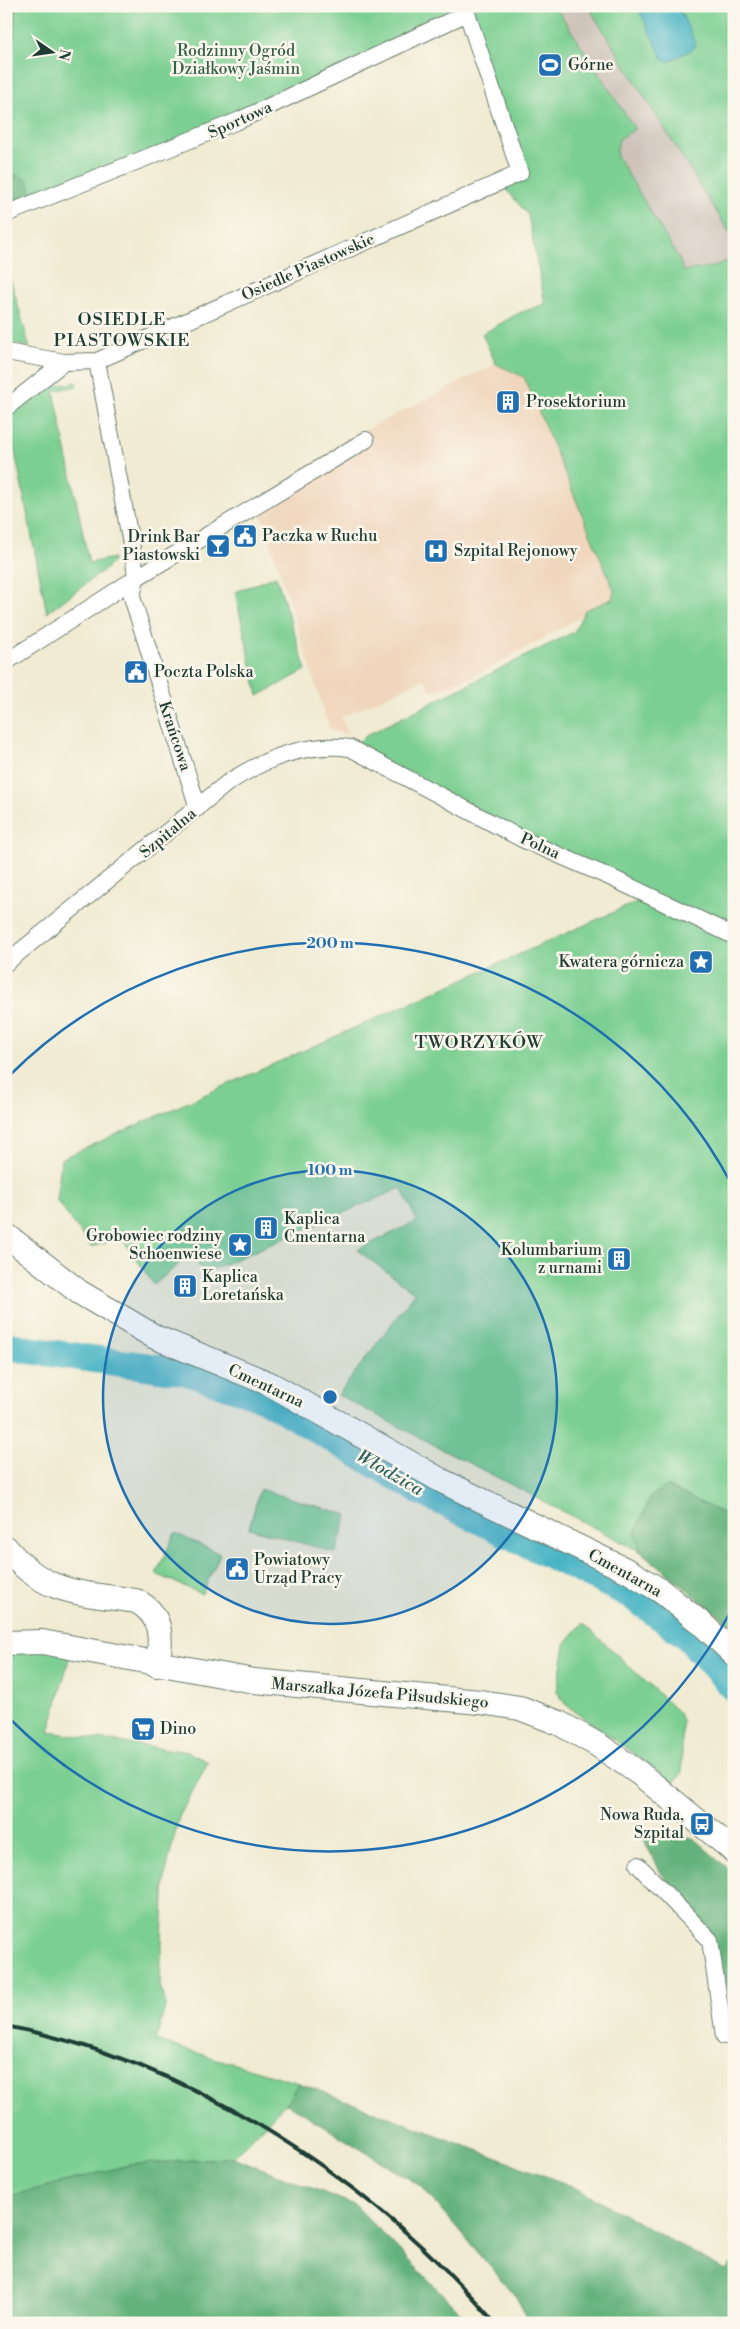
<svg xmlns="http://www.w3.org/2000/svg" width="740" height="2329" font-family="'Libre Bodoni',serif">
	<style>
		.built { fill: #f0d6bc }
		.industrial { fill: #cec2b9 }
		.green { fill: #7bcf92; stroke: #4d8663 }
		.forest { fill: #64b27c; stroke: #427858 }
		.water { fill: #47b4c4; stroke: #33787c }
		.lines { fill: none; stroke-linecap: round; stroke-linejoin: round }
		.river { stroke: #47b4c4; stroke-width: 28 }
		.street-casing { stroke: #687a6b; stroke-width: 18 }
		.secondary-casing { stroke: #687a6b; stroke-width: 26 }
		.street { stroke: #fff; stroke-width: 16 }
		.secondary { stroke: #fff; stroke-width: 24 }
		.rail { stroke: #1f3d34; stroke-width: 4 }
		.ring { fill: none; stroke: #1f6fb2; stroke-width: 2.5 }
		.labels { text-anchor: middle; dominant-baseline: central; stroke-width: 5; stroke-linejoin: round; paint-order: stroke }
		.park-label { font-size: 16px; fill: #36624c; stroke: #fbf7ec }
		.poi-label { font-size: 16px; fill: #1f3d34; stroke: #fbf7ec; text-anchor: start }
		.street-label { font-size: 16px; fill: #1f3d34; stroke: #fbf7ec }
		.neighbourhood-label { font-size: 18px; letter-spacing: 1px; fill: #1f3d34; stroke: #fbf7ec }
		.water-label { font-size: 18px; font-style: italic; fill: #2b615f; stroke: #fbf7ec }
		.centre { fill: #1f6fb2; stroke: #fbf7ec; stroke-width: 2.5 }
		.ring-label { font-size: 15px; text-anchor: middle; font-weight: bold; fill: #1f6fb2; stroke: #fbf7ec; stroke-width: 5; stroke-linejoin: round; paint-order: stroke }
	</style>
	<rect width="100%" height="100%" fill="#fbf7ec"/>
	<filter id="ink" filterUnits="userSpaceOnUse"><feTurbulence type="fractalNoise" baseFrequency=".02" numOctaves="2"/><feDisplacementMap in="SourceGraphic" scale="10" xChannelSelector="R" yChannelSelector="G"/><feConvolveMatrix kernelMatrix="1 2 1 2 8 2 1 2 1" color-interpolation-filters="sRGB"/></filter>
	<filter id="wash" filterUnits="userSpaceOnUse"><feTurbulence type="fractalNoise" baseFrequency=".0096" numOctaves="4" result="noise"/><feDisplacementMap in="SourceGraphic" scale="20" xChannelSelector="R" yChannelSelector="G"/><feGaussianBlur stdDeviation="1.12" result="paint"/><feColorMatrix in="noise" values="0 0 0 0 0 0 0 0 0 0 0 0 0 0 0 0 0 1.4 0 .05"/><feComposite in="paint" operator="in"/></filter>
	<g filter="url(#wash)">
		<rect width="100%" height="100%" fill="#f0ebd2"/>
		<!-- built -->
		<path class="built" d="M496,364l28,13 20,33 70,180 -2,9 -130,74 -50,19 -8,-13 -83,38 7,17 -18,-3 -69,-219 91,-56 -12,-13z"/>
		<!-- industrial -->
		<path class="industrial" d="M555,6h33l146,234v19l-23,8 -28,4 -4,-12 -63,-105 3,-15 16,-11z"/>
		<!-- green -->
		<g class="green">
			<path d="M6,6h465l-272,131 -193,77z"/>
			<path d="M479,6h76l80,123 -16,10 -3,15 63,105 4,12 28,-4 23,-8v1260l-67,-33 -16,10 -16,37 6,19 -303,-157 77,-102 -58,-43 60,-29 -16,-33 -197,85 -13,-19 -37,31 -32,-47 -31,9 -34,-46 4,-42 582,-260 -293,-151 19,-14 205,-102 11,-22 27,-11 2,-9 -90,-213 -28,-13 -14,-30 37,-21 26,-9 -17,-89 -28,-33 19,-9 -52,-160z"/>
			<path d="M588,6h146v234z"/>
			<path d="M6,262l24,87 -24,-9z"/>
			<path d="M76,382l1,4 -23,5 35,172 24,-5v3l-5,6 -61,46 -36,-181 -5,-5v-16l31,-22z"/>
			<path d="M276,576l30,94 -48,26 -23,-104z"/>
			<path d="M260,1489l87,26 -11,38 -87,-25z"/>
			<path d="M175,1533l45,21 -18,40 -46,-20z"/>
			<path d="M583,1623l95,89 4,8v52l-8,11 -109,-79 -8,-13 8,-47z"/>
			<path d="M6,1643l66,5 -23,84 139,20 20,10 -29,55 -14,59 -5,109 6,18 -10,38 143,42 -13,20 -53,54 -104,8 -123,32z"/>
		</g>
		<!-- forest -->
		<g class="forest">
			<path d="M6,6h10l-10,127z"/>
			<path d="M6,171l22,9 4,15 -26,10z"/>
			<path d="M667,1486l67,33v109l-93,-76 -6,-18 16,-38z"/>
			<path d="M639,1831l54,7 37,32 4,22v112l-24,-64 -49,-67z"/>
			<path d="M299,2083l273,103 153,84 9,-9v62h-204l-14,-26 -94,-110 -136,-84z"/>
			<path d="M233,2157l122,48 116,118h-465v-126l123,-32z"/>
		</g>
		<!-- water -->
		<path class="water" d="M637,6h41l18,38 -3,5 -25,13 -5,-2z"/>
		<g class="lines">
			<!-- river -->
			<path class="river" d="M6,1345l22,5 159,22 77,26 158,94 207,102 58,42 47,52"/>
		</g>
	</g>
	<g filter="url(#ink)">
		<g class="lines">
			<defs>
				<g id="street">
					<path d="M6,214l234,-94 227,-107 53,160 -423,188 -33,1 -58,-10"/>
					<path d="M97,361l37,199 2,18 -4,19 66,211"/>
					<path d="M6,408l58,-46"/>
					<path d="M6,662l130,-84 230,-138"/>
					<path d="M6,963l220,-179c36,-24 80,-42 124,-36l174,92 90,39 120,57"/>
					<path d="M638,1865l72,75 14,96"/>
				</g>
				<g id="secondary">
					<path d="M6,1235l73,57 76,45 115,47 172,97 188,91 31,19 41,33 32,30"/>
					<path d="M6,1548c40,48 74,44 130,53 27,13 26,39 21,64"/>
					<path d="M6,1643l36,-1 212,39 226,21 40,6 39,15 39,22 41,28 95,78"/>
				</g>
			</defs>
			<!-- street casing -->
			<use href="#street" class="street-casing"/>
			<!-- secondary casing -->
			<use href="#secondary" class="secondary-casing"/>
			<!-- street -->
			<use href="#street" class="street"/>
			<!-- secondary -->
			<use href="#secondary" class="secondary"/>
			<!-- rail -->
			<path class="rail" d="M6,2026c187,36 366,154 489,297"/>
		</g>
	</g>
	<!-- distance rings -->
	<circle cx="330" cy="1397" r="227" fill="#1f6fb2" fill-opacity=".12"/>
	<g class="ring">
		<circle cx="330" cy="1397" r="227"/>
		<path d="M733 1607A454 454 0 0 1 9 1718M9 1076A454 454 0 0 1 733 1187"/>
	</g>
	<!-- icons -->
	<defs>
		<symbol id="stadium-square" viewBox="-11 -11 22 22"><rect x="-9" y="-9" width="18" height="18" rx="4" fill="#1f6fb2" stroke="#fbf7ec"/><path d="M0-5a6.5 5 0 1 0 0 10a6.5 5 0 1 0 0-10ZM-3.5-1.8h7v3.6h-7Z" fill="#fff"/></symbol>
		<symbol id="building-square" viewBox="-11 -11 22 22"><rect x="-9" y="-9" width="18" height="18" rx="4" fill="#1f6fb2" stroke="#fbf7ec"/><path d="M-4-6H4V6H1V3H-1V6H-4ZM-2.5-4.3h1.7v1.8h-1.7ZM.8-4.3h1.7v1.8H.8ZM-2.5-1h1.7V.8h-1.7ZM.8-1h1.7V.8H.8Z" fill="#fff"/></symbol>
		<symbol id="civic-square" viewBox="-11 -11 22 22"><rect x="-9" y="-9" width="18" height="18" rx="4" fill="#1f6fb2" stroke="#fbf7ec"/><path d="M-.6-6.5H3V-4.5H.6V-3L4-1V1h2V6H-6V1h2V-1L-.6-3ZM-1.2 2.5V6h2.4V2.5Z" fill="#fff"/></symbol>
		<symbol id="bar-square" viewBox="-11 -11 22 22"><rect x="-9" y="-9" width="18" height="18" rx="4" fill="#1f6fb2" stroke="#fbf7ec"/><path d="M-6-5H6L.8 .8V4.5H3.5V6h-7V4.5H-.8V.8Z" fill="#fff"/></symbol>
		<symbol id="hospital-square" viewBox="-11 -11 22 22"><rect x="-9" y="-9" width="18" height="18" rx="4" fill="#1f6fb2" stroke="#fbf7ec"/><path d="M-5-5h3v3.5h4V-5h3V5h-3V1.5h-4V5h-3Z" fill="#fff"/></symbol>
		<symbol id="sight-square" viewBox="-11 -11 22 22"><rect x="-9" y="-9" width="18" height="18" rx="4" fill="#1f6fb2" stroke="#fbf7ec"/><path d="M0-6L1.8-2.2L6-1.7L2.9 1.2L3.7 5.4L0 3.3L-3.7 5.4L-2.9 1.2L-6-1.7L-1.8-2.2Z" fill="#fff"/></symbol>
		<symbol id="supermarket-square" viewBox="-11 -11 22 22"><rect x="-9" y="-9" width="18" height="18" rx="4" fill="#1f6fb2" stroke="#fbf7ec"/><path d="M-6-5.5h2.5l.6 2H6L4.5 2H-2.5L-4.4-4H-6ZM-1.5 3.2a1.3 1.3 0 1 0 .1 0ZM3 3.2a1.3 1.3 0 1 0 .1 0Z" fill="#fff"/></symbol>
		<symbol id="bus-square" viewBox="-11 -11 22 22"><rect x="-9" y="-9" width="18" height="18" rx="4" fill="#1f6fb2" stroke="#fbf7ec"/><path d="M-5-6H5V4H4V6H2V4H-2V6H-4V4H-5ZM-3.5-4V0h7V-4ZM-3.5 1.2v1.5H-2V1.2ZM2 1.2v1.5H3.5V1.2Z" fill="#fff"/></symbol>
	</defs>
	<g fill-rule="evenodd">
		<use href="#stadium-square" x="536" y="51" width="28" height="28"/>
		<use href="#building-square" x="494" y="388" width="28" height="28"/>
		<use href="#civic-square" x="231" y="522" width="28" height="28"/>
		<use href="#bar-square" x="204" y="532" width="28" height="28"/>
		<use href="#hospital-square" x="422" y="537" width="28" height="28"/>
		<use href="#civic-square" x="122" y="658" width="28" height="28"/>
		<use href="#sight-square" x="687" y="948" width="28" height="28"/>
		<use href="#building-square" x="252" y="1214" width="28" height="28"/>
		<use href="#sight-square" x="226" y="1231" width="28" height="28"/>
		<use href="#building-square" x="605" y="1245" width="28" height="28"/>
		<use href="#building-square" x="171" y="1272" width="28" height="28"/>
		<use href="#civic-square" x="223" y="1555" width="28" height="28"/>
		<use href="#supermarket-square" x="129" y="1715" width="28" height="28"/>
		<use href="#bus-square" x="688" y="1810" width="28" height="28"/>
	</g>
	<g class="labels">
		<!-- park labels -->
		<g class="park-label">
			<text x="236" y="51">Rodzinny Ogród<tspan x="236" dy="18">Działkowy Jaśmin</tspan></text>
		</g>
		<!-- poi labels -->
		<g class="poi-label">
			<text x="568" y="65">Górne</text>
			<text x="526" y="402">Prosektorium</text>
			<text x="262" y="536">Paczka w Ruchu</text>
			<text x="200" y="537" text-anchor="end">Drink Bar<tspan x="200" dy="18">Piastowski</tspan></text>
			<text x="454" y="551">Szpital Rejonowy</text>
			<text x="154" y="672">Poczta Polska</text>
			<text x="684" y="962" text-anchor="end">Kwatera górnicza</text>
			<text x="284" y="1219">Kaplica<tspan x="284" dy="18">Cmentarna</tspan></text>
			<text x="222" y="1236" text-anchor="end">Grobowiec rodziny<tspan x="222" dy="18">Schoenwiese</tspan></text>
			<text x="602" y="1250" text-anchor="end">Kolumbarium<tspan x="602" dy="18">z urnami</tspan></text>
			<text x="202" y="1277">Kaplica<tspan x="202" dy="18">Loretańska</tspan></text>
			<text x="254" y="1560">Powiatowy<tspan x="254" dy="18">Urząd Pracy</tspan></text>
			<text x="160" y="1729">Dino</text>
			<text x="684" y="1815" text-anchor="end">Nowa Ruda,<tspan x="684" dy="18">Szpital</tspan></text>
		</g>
		<!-- street labels -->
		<g class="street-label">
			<text transform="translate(240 120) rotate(-24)">Sportowa</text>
			<text transform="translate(308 267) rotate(-24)">Osiedle Piastowskie</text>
			<text transform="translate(175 736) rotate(72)">Krańcowa</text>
			<text transform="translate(168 833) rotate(-40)">Szpitalna</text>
			<text transform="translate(540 846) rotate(24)">Polna</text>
			<text transform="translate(266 1386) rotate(25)">Cmentarna</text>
			<text transform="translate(625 1573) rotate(29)">Cmentarna</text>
			<text transform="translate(380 1693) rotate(5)">Marszałka Józefa Piłsudskiego</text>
		</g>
		<!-- neighbourhood labels -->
		<g class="neighbourhood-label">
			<text x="122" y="319">OSIEDLE<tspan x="122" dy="21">PIASTOWSKIE</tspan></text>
			<text x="479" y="1042">TWORZYKÓW</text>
		</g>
		<!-- water labels -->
		<g class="water-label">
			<text transform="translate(390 1473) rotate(30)">Włodzica</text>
		</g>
	</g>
	<circle cx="330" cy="1397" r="8" class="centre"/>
	<g class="ring-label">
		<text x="330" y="948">200 m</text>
		<text x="330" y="1175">100 m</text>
	</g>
	<!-- margin -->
	<rect width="740" height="2329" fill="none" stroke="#fbf7ec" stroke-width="25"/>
	<!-- north arrow -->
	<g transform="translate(52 52) rotate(103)" stroke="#fbf7ec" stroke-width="4" paint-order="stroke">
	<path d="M0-4L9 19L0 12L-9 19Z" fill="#1f3d34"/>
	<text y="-8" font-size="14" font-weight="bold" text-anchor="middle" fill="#1f3d34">N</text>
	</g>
</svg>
